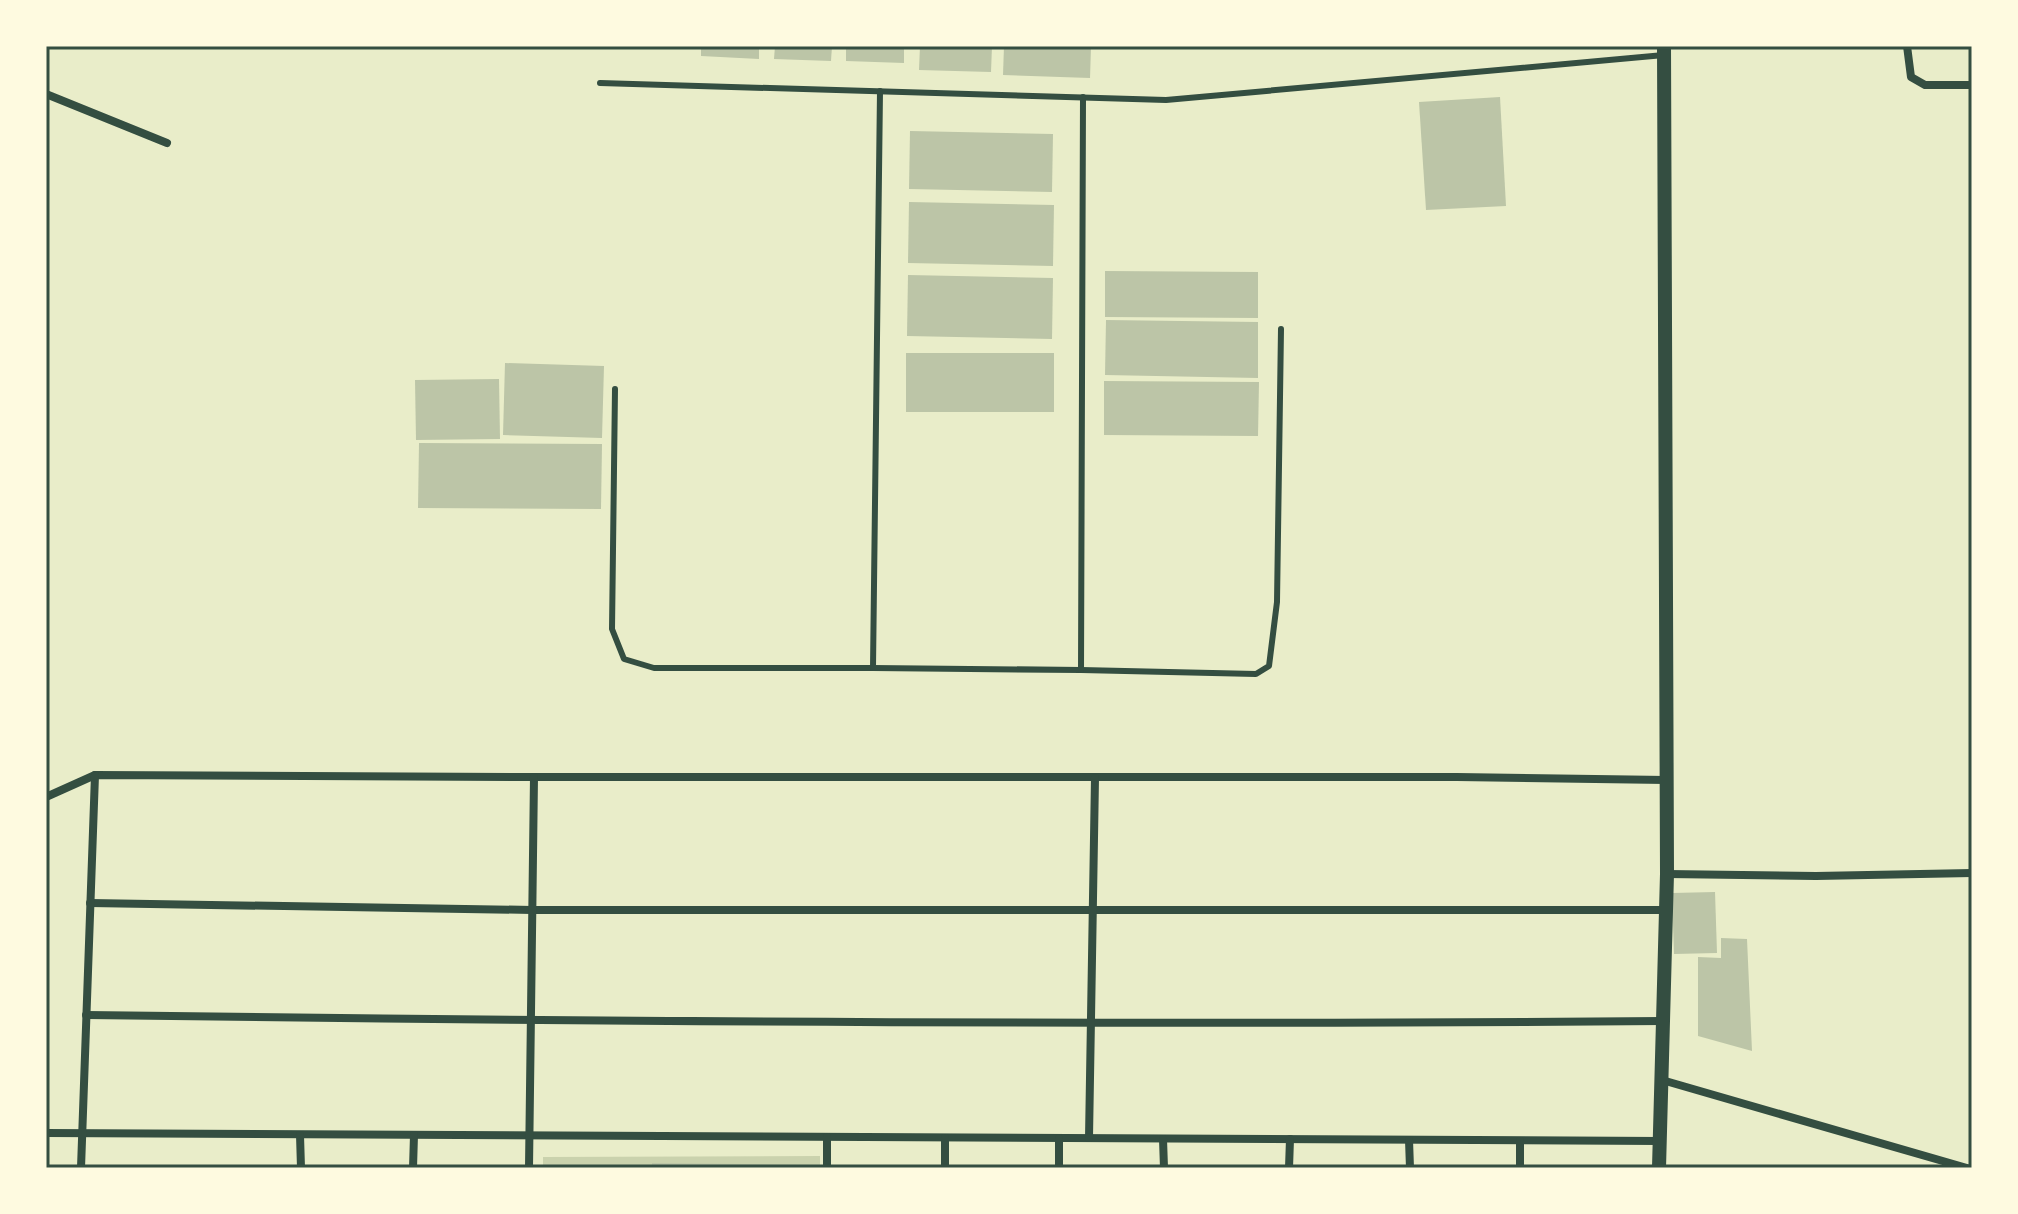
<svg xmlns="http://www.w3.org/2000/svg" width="2018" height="1214" font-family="'Libre Baskerville',serif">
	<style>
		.green { fill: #cad2ad }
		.building { fill: #bcc5a7 }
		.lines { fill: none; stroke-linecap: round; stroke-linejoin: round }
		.service { stroke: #344e41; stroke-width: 6 }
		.minor { stroke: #344e41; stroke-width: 8 }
		.tertiary { stroke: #344e41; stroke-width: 14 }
		.neatline { fill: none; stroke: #344e41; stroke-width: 3 }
	</style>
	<rect width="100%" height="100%" fill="#e9edc9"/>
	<!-- green -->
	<path class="green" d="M820,1156v12h-277v-11z"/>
	<!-- building -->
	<g class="building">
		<path d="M701,46h58v13l-58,-3z"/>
		<path d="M775,46h57l-1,15 -57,-2z"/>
		<path d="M846,46h58v17l-58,-2z"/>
		<path d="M920,46h72l-1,26 -72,-2z"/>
		<path d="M1004,46h87l-1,32 -87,-3z"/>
		<path d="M1500,97l6,109 -80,4 -7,-108z"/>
		<path d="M910,131l143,3 -1,58 -143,-3z"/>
		<path d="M909,202l145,3 -1,61 -145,-3z"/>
		<path d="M1105,271l153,1v46l-153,-1z"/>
		<path d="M908,275l145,3 -1,61 -145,-3z"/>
		<path d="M1106,320l152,2v56l-153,-3z"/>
		<rect x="906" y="353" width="148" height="59"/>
		<path d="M505,363l99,3 -2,72 -99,-3z"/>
		<path d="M499,379l1,60 -84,1 -1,-60z"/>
		<path d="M1104,381l155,1 -1,54 -154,-1z"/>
		<path d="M419,443l183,1 -1,65 -183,-1z"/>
		<path d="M1715,892l2,61 -43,1 -2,-61z"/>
		<path d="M1721,938l26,1 5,112 -54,-15v-79l23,1z"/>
		<path d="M652,1163l163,2v3h-163z"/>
	</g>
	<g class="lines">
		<!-- service -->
		<g class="service">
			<path d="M600,83l566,17 498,-45"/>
			<path d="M615,389l-3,240 12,30 30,9h219l7,-577"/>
			<path d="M873,668l208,2 175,4 13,-8 8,-64 4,-273"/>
			<path d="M1081,670l2,-573"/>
		</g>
		<!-- minor -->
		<g class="minor">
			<path d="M1907,46l4,31 14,8h47"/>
			<path d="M46,94l121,49"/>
			<path d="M46,797l49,-22 439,2h923l209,3"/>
			<path d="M1667,874l149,2 156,-3"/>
			<path d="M90,903l442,7h1134"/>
			<path d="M86,1015c526,7 1052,10 1577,6"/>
			<path d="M1662,1080l305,88"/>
			<path d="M46,1133l1614,8"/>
			<path d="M300,1135l1,33"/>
			<path d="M827,1137v31"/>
			<path d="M1089,1138l6,-360"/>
			<path d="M1059,1139v29"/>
			<path d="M1163,1139l1,29"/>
			<path d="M1409,1140l1,28"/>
			<path d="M1520,1141v27"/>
			<path d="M81,1168l14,-393"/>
			<path d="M413,1168l1,-33"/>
			<path d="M529,1168l5,-391"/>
			<path d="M945,1168v-30"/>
			<path d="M1289,1168l1,-29"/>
		</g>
		<!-- tertiary -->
		<path class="tertiary" d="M1659,1168l8,-294 -3,-828"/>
	</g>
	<!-- border -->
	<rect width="2018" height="1214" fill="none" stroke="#fefae0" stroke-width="96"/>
	<rect x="48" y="48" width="1922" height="1118" class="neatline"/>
</svg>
